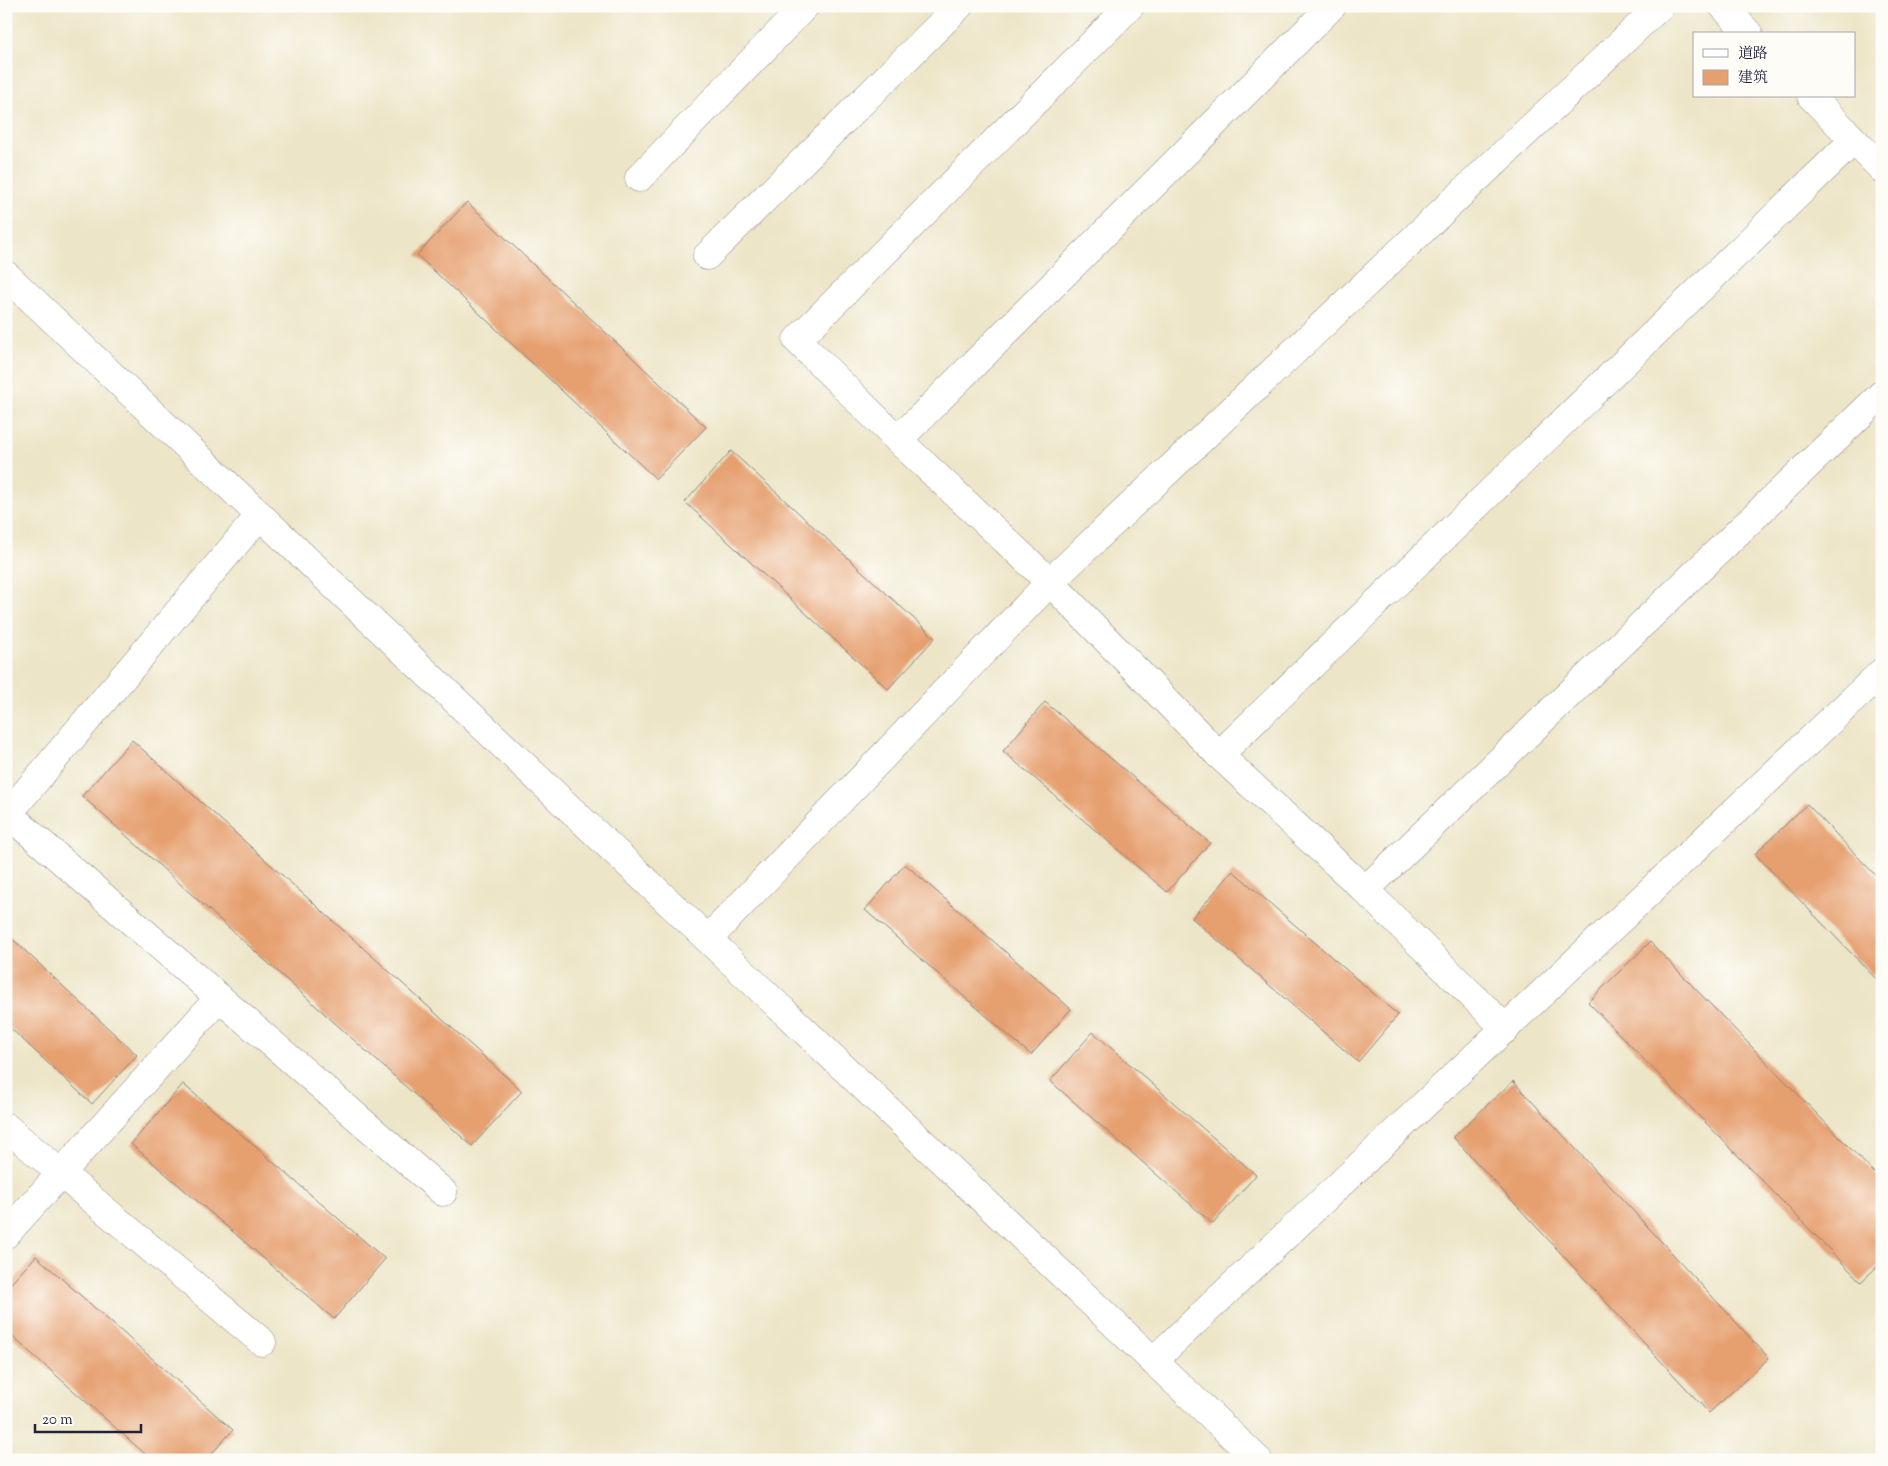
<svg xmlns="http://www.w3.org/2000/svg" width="1888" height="1466" font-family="'Sorts Mill Goudy','Noto Serif SC',serif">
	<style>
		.building { fill: #e69f6e }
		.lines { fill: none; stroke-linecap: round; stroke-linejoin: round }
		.minor-casing { stroke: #888481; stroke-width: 29 }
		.minor { stroke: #fff; stroke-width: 28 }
	</style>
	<rect width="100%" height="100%" fill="#fdfcf7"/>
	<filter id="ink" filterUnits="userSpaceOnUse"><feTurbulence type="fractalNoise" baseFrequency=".02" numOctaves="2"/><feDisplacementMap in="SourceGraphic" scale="10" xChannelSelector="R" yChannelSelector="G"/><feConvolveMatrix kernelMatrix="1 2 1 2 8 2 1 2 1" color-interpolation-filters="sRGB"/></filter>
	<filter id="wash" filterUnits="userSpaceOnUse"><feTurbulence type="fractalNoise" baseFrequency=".0096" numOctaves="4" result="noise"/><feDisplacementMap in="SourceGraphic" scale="20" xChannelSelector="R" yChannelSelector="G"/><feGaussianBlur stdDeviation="1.12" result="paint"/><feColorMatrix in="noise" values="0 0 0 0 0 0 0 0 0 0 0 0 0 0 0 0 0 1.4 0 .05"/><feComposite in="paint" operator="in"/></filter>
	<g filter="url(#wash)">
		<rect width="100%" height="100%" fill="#ede5c7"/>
		<g id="blocks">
			<!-- building -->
			<g class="building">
				<path d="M467,202l239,225 -50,52 -239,-224z"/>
				<path d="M731,451l204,187 -47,51 -203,-187z"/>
				<path d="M1045,702l165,141 -43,49 -164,-141z"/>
				<path d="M132,740l390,351 -50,55 -390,-350z"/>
				<path d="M1807,804l75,78v103l-127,-131z"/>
				<path d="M905,864l166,145 -40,46 -166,-145z"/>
				<path d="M1233,871l165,144 -40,47 -166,-144z"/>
				<path d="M6,933l131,122 -45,49 -86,-80z"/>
				<path d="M1650,942l232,239v81l-21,20 -273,-280z"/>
				<path d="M1093,1032l163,143 -43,49 -163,-143z"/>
				<path d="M1513,1081l256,277 -60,55 -256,-276z"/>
				<path d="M183,1084l202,175 -51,60 -203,-175z"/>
				<path d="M36,1256l197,174 -27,30h-54l-146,-129v-42z"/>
			</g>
		</g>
	</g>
	<g filter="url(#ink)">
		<use href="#blocks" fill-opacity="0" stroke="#888481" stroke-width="1"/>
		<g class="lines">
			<defs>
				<g id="minor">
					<path d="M1130,6l-333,334 101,100 152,142 169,173 146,135 141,139"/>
					<path d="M1723,6l26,28"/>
					<path d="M1811,96l71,73"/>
					<path d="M639,178l166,-172"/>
					<path d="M707,256l252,-250"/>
					<path d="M6,275l1252,1185"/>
					<path d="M898,440l434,-434"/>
					<path d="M1219,755l635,-615"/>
					<path d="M8,814l435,378"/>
					<path d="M6,816l254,-301"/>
					<path d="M1365,890l517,-496"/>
					<path d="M708,939l342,-357 610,-576"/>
					<path d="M6,1127l256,215"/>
					<path d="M6,1234l213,-236"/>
					<path d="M1153,1361l729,-689"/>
				</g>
			</defs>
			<!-- minor casing -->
			<use href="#minor" class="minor-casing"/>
			<!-- minor -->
			<use href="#minor" class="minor"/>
		</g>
	</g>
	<!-- margin -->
	<rect width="1888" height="1466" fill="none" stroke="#fdfcf7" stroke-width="25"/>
	<!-- legend -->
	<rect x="1693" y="32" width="162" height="65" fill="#fdfcf7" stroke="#a5a5ac"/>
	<rect x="1703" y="49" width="25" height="8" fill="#ffffff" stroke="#a5a5ac"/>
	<text x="1738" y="58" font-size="15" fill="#22223b">道路</text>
	<rect x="1703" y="70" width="25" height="15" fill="#e69f6e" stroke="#a5a5ac"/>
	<text x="1738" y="82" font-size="15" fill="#22223b">建筑</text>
	<!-- scale -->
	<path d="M35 1424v8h106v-8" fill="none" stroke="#22223b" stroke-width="2.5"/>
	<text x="42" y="1424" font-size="15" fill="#22223b" stroke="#fdfcf7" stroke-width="4" paint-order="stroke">20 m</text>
</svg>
